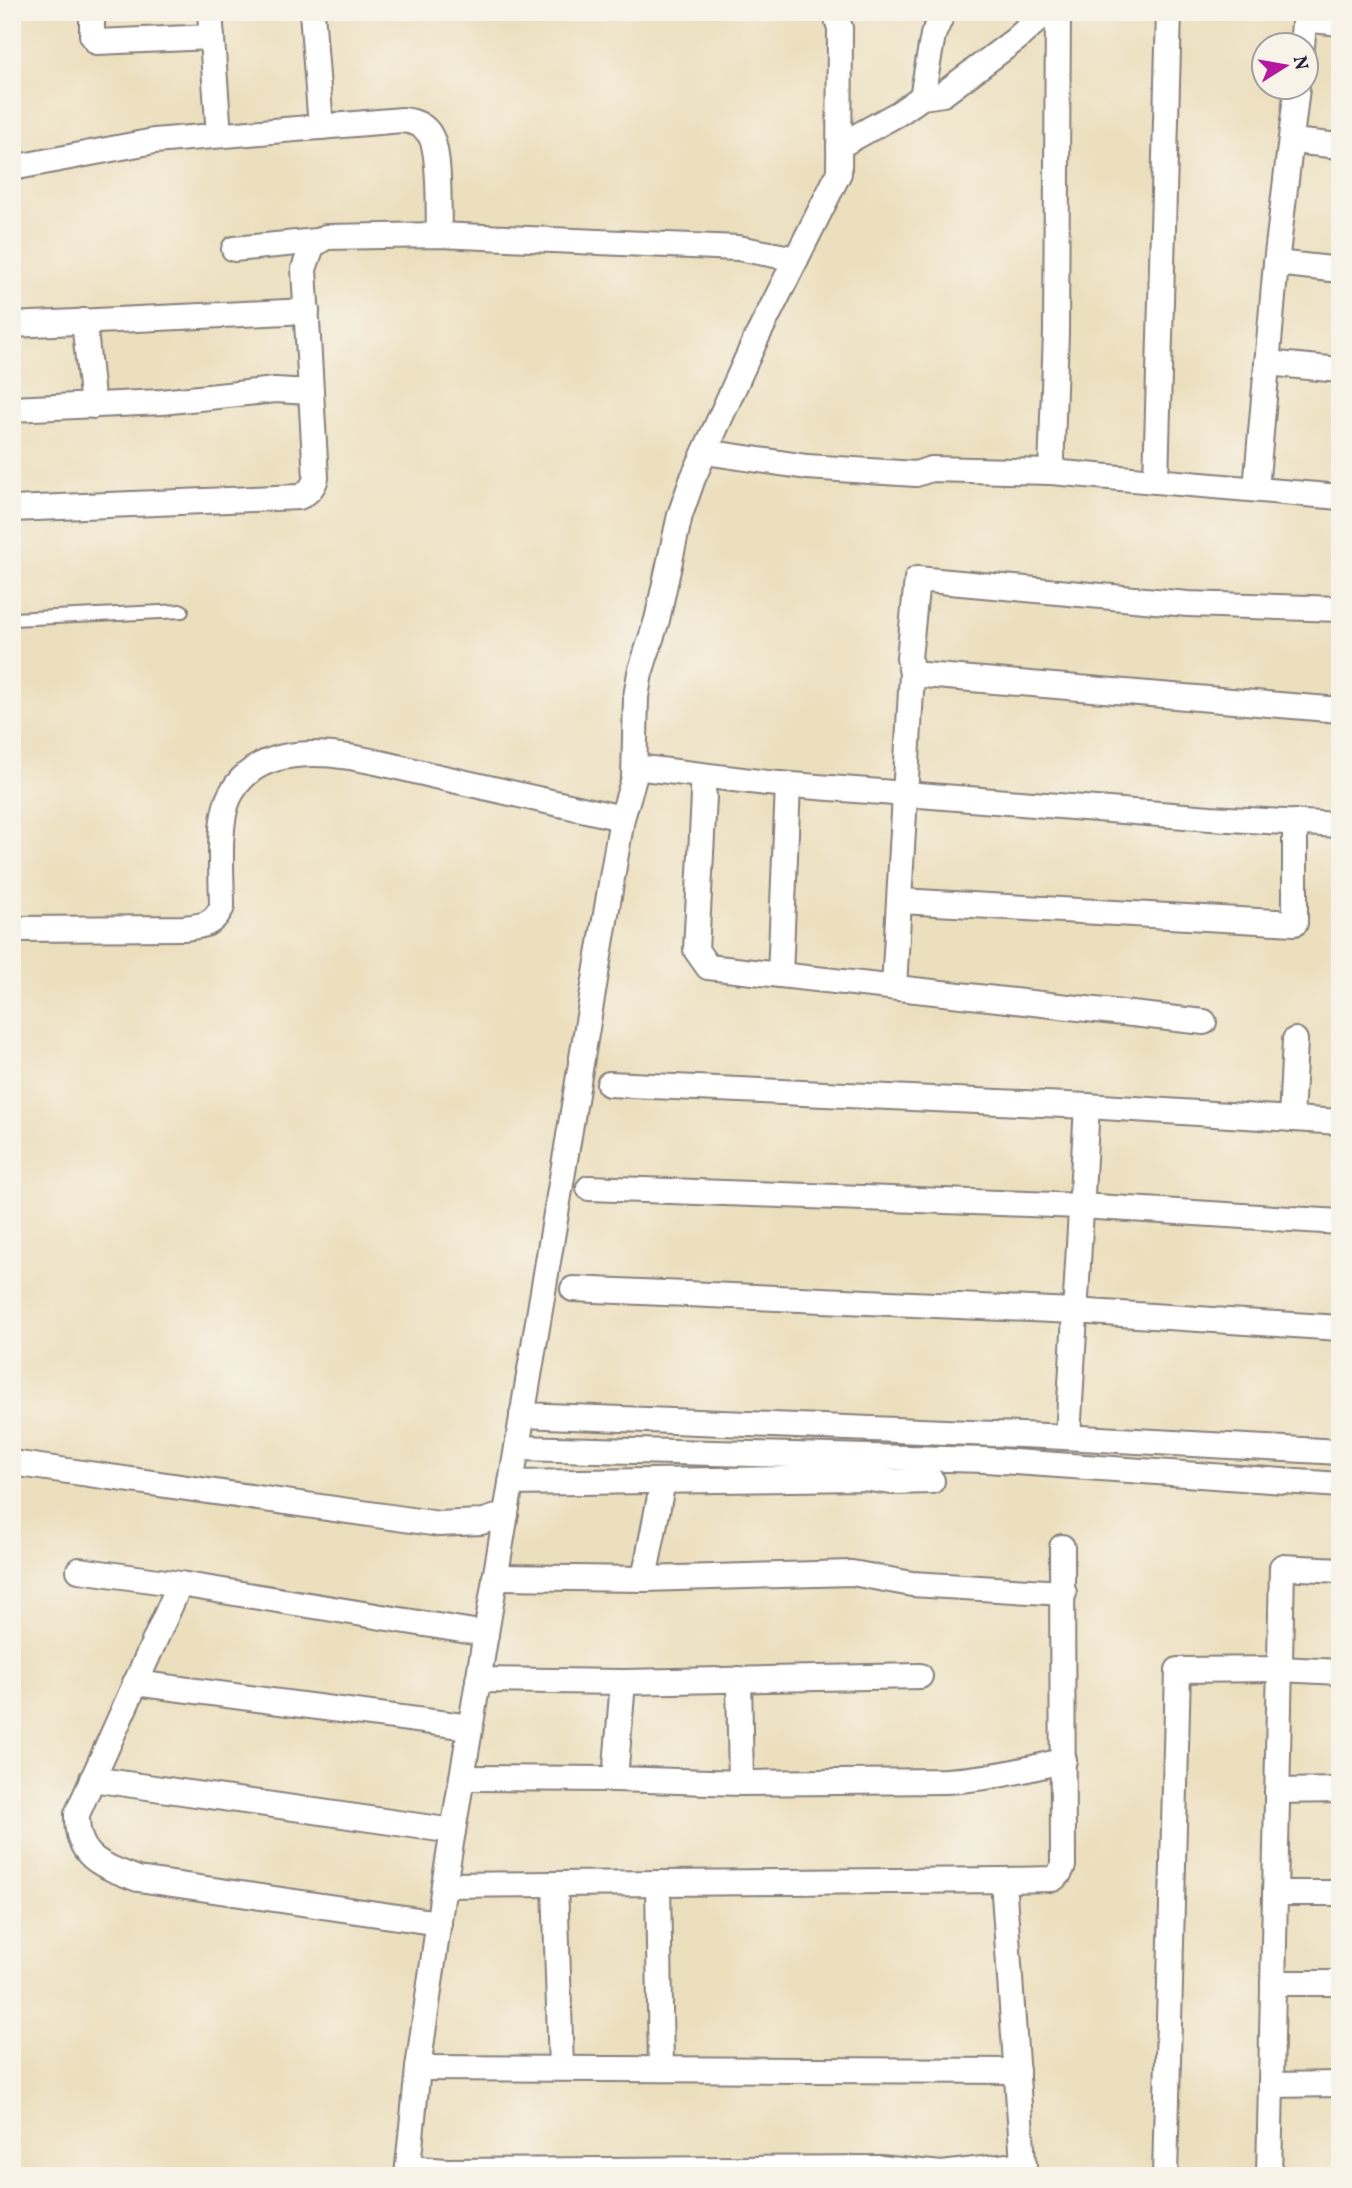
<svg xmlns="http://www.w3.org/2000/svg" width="1352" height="2188" font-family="Vollkorn,serif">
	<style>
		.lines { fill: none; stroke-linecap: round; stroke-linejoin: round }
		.service-casing { stroke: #87807c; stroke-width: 16 }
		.minor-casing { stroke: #87807c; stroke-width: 28 }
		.service { stroke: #fff; stroke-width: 12 }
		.minor { stroke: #fff; stroke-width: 24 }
	</style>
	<rect width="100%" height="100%" fill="#f7f3e8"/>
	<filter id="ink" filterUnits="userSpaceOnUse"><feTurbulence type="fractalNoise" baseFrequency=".0143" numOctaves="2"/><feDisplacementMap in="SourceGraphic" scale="14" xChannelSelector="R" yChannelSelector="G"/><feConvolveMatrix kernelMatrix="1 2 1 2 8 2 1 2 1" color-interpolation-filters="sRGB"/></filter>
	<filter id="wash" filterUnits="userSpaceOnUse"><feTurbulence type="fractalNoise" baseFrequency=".00686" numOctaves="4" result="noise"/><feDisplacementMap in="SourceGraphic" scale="28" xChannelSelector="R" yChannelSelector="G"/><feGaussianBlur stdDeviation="1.57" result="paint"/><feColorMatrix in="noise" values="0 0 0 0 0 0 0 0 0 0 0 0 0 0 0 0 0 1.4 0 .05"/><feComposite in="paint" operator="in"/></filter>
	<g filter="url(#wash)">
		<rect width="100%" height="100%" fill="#ecdfbe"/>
	</g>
	<g filter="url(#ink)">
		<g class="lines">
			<defs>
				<path id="service" d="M12,619l170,-8"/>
				<g id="minor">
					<path d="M92,12v23l5,7 115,-5"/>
					<path d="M210,12l9,123"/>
					<path d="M312,12l9,115"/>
					<path d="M1304,19l36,4"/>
					<path d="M1302,46l3,-34"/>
					<path d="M922,97l11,-62 10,-23"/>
					<path d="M1292,141l48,5"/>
					<path d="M839,146l60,-33 23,-16 21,-3 72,-54 31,-28"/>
					<path d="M12,168l142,-27 248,-21c11,1 22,4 28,15 11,18 8,76 9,100"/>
					<path d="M234,249l83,-8"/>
					<path d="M1276,263l64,7"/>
					<path d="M84,321l9,85"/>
					<path d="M12,325l295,-14"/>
					<path d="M1267,363l73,7"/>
					<path d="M12,409l149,-7 114,-12 36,2"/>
					<path d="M705,452l102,15 109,7 15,-5 120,3 289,25"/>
					<path d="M1051,472l5,-139 2,-321"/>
					<path d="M1156,481l13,-469"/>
					<path d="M1256,489l20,-226 21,-175"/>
					<path d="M12,509l287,-12c9,-4 14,-9 17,-19l-12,-209 8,-23 14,-9 113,-2 299,13 58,11"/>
					<path d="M912,674l428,36"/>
					<path d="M635,767l132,16 443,35 130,7"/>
					<path d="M700,775l4,21 -8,154 12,17 496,55"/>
					<path d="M900,901l395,22v-101"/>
					<path d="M12,929l172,-1c19,-2 29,-3 38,-21 0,-31 -6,-90 10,-115 11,-19 30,-31 51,-35 50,-10 104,8 152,19 63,14 125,28 187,42"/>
					<path d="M780,975l8,-190"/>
					<path d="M894,987l18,-313 -3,-16 8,-79 271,25 152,5"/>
					<path d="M609,1084l478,22 253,16"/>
					<path d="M1291,1119l4,-79"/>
					<path d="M589,1188l491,18 260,16"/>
					<path d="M573,1289l501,22 266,17"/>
					<path d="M522,1415l523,21 295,16"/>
					<path d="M1068,1437l19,-331"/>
					<path d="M517,1448l469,12 354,25"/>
					<path d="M12,1463l427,61 42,-2 25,-8"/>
					<path d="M511,1483l352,-5 30,4 39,-1"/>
					<path d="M79,1570l101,14 306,50"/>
					<path d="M495,1577l149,2 208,-6 60,11 152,9"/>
					<path d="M644,1579l19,-98"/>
					<path d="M180,1584l-103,230c-1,44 24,51 61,65l301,44"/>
					<path d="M739,1679l2,104"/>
					<path d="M478,1680l145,2 297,-6"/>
					<path d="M135,1683l335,44"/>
					<path d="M462,1778l153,1 126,4 205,-2c41,-2 78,-10 118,-21"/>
					<path d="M92,1779l361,52"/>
					<path d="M615,1779l8,-97"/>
					<path d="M1277,1791l63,-1"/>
					<path d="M1003,1880l50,-1 6,-5 4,-8 -1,-319"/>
					<path d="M658,1883l3,186"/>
					<path d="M555,1884l6,184"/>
					<path d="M444,1885l559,-5 21,296"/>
					<path d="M1275,1893h65"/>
					<path d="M1273,1983h67"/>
					<path d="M418,2068l599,3"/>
					<path d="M1271,2085l69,-1"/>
					<path d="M409,2168l37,3 434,-3 62,6 82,-10"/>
					<path d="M407,2176l11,-108 26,-183 178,-1067 12,-40 2,-81 4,-24 17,-53 23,-105 13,-37 61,-135 85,-170 1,-145 -5,-16"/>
					<path d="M1165,2176l13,-506 102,-1 60,3"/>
					<path d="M1269,2176l13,-609 58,3"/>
				</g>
			</defs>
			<!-- service casing -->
			<use href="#service" class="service-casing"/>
			<!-- minor casing -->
			<use href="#minor" class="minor-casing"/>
			<!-- service -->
			<use href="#service" class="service"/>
			<!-- minor -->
			<use href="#minor" class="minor"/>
		</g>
	</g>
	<!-- margin -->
	<rect width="1352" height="2188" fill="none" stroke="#f7f3e8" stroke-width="42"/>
	<!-- north arrow -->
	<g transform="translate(1285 66) rotate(79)"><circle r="33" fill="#f7f3e8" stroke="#a29fa3" stroke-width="2"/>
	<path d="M0-5L12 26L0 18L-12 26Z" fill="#b5179e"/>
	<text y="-10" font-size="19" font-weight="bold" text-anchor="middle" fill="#22223b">N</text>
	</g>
</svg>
